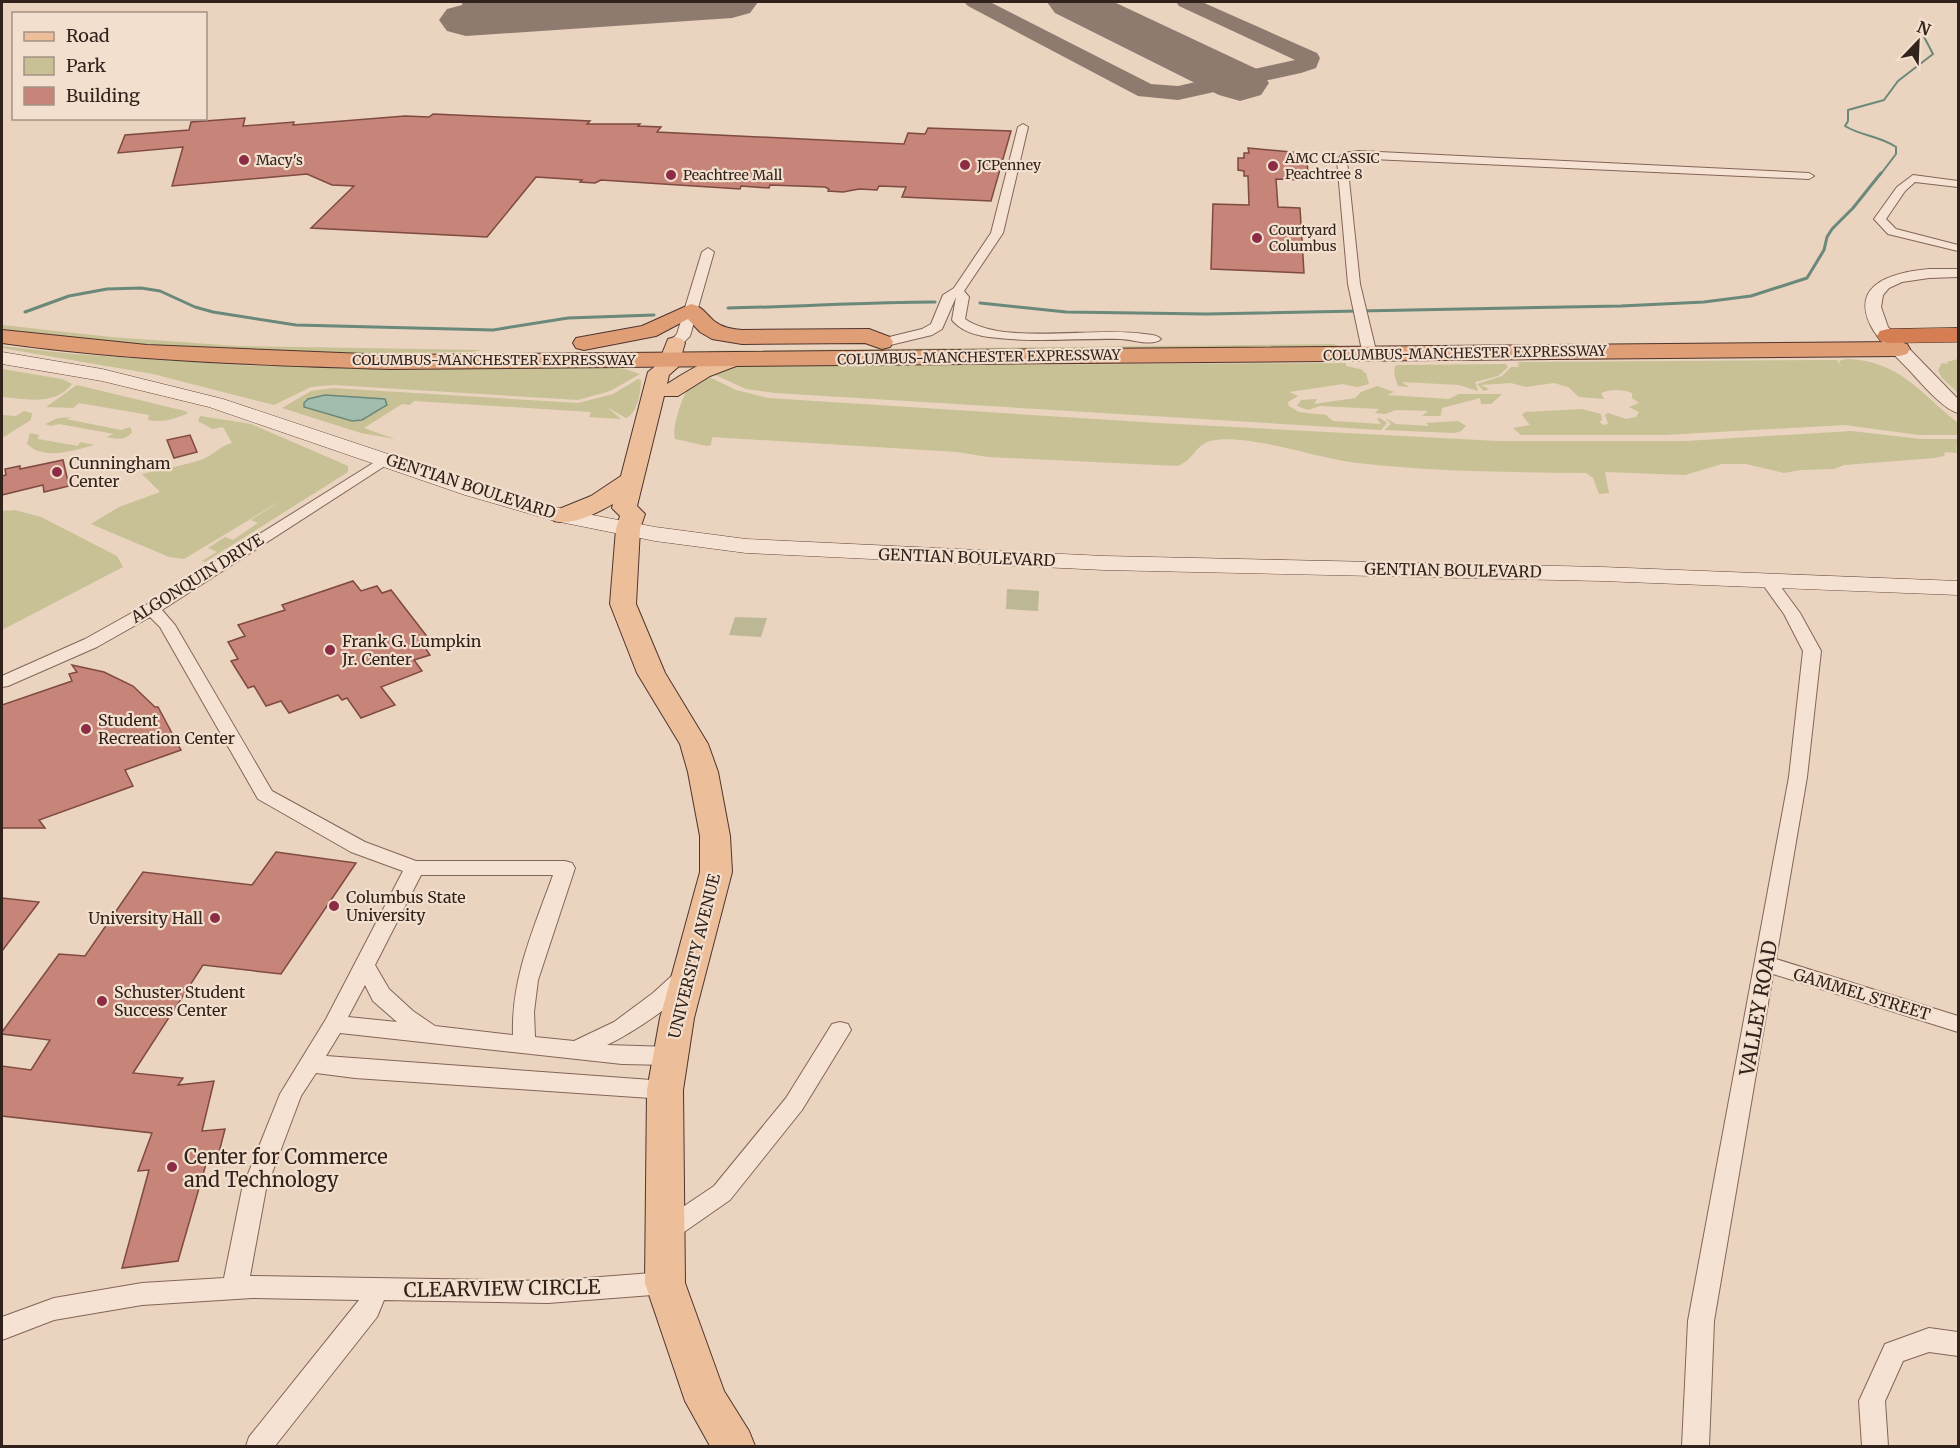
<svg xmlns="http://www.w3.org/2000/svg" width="1960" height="1448" font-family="Merriweather,serif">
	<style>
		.green { fill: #c7c195 }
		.cemetery { fill: #bcb794 }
		.water { fill: #a2bcae; stroke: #6a897a; stroke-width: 1.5 }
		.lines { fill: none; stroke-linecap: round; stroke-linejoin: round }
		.stream-far1 { stroke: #6a897a; stroke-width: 2 }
		.stream { stroke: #6a897a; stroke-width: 3 }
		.taxiway { fill: #8e7a6e; fill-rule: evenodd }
		.runway { fill: #8e7a6e; fill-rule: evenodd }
		.building { fill: #c68578; stroke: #7f4a41; stroke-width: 1.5 }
		.minor-casing { stroke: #826559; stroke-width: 2 }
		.tertiary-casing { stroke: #826559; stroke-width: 2 }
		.secondary-casing { stroke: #63473c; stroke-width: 1 }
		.primary-casing { stroke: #4f352d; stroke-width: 2 }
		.trunk-casing { stroke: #4f352d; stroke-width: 2 }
		.motorway-casing { stroke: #4f352d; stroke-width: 1 }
		.minor { fill: #f6e2d2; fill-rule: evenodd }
		.tertiary { fill: #f6e2d2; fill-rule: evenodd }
		.secondary { fill: #f6e2d2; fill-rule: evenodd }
		.primary { fill: #ecbe99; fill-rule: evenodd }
		.trunk { fill: #e09e76; fill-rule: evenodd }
		.motorway { fill: #d57e54; fill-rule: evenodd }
		.poi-dot { fill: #8c2d45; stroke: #f2dfce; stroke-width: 2 }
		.labels { text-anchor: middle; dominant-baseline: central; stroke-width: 4.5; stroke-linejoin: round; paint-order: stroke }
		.far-poi-label { font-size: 14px; fill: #32221c; stroke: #f2dfce; text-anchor: start }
		.far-street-label { font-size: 14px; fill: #32221c; stroke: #f2dfce }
		.poi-label { font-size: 16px; fill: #32221c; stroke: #f2dfce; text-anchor: start }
		.street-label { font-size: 16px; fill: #32221c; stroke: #f2dfce }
		.near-street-label { font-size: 20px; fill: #32221c; stroke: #f2dfce }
		.near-poi-label { font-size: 20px; fill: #32221c; stroke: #f2dfce; text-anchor: start }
	</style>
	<rect width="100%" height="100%" fill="#ead3bf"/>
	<!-- green -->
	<g class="green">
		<path d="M2,325l109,12 126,9 245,4 -11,2c-157,3 -314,0 -469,-21z"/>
		<path d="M1333,344l6,2 -624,7 -9,-2z"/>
		<path d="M2,346l72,8 180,12 356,1 15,2 15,5 -30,17 -32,9 -244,-15 -23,2 -37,18 -121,-31 -151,-26z"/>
		<path d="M1846,359c53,1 74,34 112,64v12h-39l-74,-10 -181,10h-143l-8,-7 17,-3 -8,-10 3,-3 57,-3 19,5 1,6 -3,2 5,3 4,-1 -3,-9 3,-2 18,6 10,-2 3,-5 -10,-5 10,-4 -7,-5v-5c-9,-4 -22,-4 -31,0l3,6 -25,-2 -11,-10 -14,-4 -28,4 -15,-4 -30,2 8,4 -5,2 -7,-7 25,-8 9,-9h8l-1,-3h3l-4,-1 2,-1 318,-2 4,6 -2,-5z"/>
		<path d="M1958,359v34l-17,-16 -3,-7 4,-7 6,1 -1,-2z"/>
		<path d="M1346,363v3l18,4 -2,1 4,2 3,11 -12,3 -14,-3 -54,8 9,4 -10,6 1,4 10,6 27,3 7,6 48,3 -4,-5 3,-1 7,5 -6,7 -606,-37 -29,-4 -33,-15 19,-8h8z"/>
		<path d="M1506,364l2,3 -10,9 -23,6 3,9 -19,-6 -57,-3 7,5 -11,-1 -4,-12 1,-8 3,-1z"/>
		<path d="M2,369l60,10 10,5c-17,22 -46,15 -70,13z"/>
		<path d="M705,375l31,15 32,8 390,25 340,18h188l165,-10 70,8h37v8h-2l1,6 -12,-1 -1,4 -9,2 -91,7 -10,4 -33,1 -17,3 -38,-9h-24l-37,11 -80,-3 4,21 -10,1 -6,-16 -7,-5c-75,-1 -153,-1 -228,-10 -40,-4 -112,-31 -148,-22 -14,4 -16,18 -32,25l-190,-9 -31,-5 -245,-15 -1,8 -4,1 -32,-7c-4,-11 9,-48 17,-57 4,-3 10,-5 13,-7z"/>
		<path d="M638,379l3,1c0,13 -4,34 -15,38l-19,-11 14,12 -32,-2 2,-5 -177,-11 -4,4 -8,-1 -38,24 31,11 -34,-6 -79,-25 29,-17 21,-3 246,15 35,-9z"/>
		<path d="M77,385l108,26 3,2c-13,6 -26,10 -40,7l1,-5 -70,-12 -6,5 -27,-1z"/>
		<path d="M1377,386l17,6 -7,3 62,4 10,-5h43l-11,10h-10l-1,-6 -38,10 -1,7 -2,1h-17l6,-5 -32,-1 -11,4 -10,-1 4,-4 -59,-3 -12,4 -11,-4 4,-6 16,-1 -3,5 41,-6 6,-6z"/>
		<path d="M24,411l8,2 -1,7 -29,18v-23l14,1z"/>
		<path d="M200,416l51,8 97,42v6l-143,90 -3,-1 15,-9 -9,-4 17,-11 8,3 25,-17 -7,-3 36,-23 -103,62 -15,-2 -78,-33 28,-17 41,-15 -18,-18c20,-5 42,-8 61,-15 12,-5 17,-13 29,-16l-9,-16 -11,2 -14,-8z"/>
		<path d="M72,417l-6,2 55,11 9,-3 2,5c-7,9 -15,7 -26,5l8,-3 -55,-10 -8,2 -6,-2 13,-6z"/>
		<path d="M1385,418l11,6 33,2 -3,-3 32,-2 8,5 -5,5 -7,2 -70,-3 7,-6z"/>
		<path d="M30,433l9,2 -1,4 40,7 2,-4 14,3c-19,5 -50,16 -67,-1z"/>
		<path d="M15,510l26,7 76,39 6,11 -121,63v-119z"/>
	</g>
	<!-- cemetery -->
	<g class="cemetery">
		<path d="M1007,589l32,2 -1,20 -32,-2z"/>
		<path d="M735,617l32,1 -6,19 -32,-2z"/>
	</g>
	<!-- water -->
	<path class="water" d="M325,395l60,4 2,6 -25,15 -10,1 -48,-14v-4l4,-4z"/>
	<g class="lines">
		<!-- stream-far1 -->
		<path class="stream-far1" d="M1880,175l16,-21v-7c-16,-11 -35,-11 -51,-21l3,-5v-11l36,-10 14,-19 35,-27 -11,-21"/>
		<!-- stream -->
		<g class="stream">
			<path d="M980,303l86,9 141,2 414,-8 83,-4 47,-6 56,-18 17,-28 3,-13 5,-8 21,-21 28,-35"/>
			<path d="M728,308c69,-1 138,-6 207,-6"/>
			<path d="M25,312l44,-16 38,-7 34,-1 19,3 35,16 18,5 83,13 197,5 75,-12 86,-3"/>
		</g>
		<!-- taxiway -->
		<g class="taxiway">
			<path d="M462,2h21l2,17 -3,5 -8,1 -8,-1 -3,-5z"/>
			<path d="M584,2h21l3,9 -3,5 -8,1 -8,-1z"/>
			<path d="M964,2h26l161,82 27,2 117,-26 -116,-54 -3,-4h26l115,51 3,5 -4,10 -15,5 -123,27 -40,-4 -170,-90z"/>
		</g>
		<!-- runway -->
		<g class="runway">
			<path d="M502,2h256l-8,11 -18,5 -266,18 -19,-5 -8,-11 8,-11 19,-5z"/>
			<path d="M1047,2h67l147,69 8,12 -8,12 -21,6 -21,-6 -164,-82z"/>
		</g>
	</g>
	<!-- building -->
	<g class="building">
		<path d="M433,114l157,7 -3,3h53l-2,2 23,1 -4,5 247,12 4,-11 17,1 3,-6 83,3 -20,70 -89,-4 4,-10 -27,-1 -2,4 -18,-1 -16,3 -15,-1 1,-2 -4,-2 -55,-2 -1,3 -28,-2 -1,3 -139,-9 -6,3 -15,-1 2,-2 -46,-3 -49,60 -176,-9 43,-42 -22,-1 -25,-11 -135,12 11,-39 -65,6 7,-18 64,-5 2,-8 54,-4 -2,8 51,-4 -1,3 112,-9 24,1z"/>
		<path d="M1248,148l54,5 1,7 4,1 1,13h-6l1,6 -27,-1 2,28 22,1 4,65 -93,-4 2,-65 36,1 -1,-29h-4v-5l-6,-1v-12h6v-5h5z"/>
		<path d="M190,435l7,17 -23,6 -7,-18z"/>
		<path d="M63,460l6,26 -25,6 -1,-7 -41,10v-19l4,-1 -1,-6 15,-3v3z"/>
		<path d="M353,581l8,10 16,-5 5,7 9,-3 41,53 -8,3 6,9 -16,5 8,11 -41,16 14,18 -34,13 -14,-20 -5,2 -4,-5 -49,18 -8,-12 -15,5 -12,-20 -6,2 -17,-27 7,-2 -10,-17 17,-6 -7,-11 47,-15 -3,-5z"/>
		<path d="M72,665l32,7 29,14 22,21h3l23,43 -56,20 8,16 -94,34 6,8h-43v-123l70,-24 -3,-7 8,-2z"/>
		<path d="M276,852l80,11 -75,111 -78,-9 -70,108 50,5 -5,7 36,-4 -12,50 23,-2 -9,35h-10l-28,97 -56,7 27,-98 -11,1 14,-38 -150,-17v-50l29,4 19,-30 -48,-6v-2l57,-78 26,2 58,-84 109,13z"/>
		<path d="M2,898l37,4 -37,49z"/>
	</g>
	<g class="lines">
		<defs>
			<g id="minor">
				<path d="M1023,124l5,3 -25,106 -39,58 5,6 -4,22c38,27 130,7 179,15 6,1 12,0 17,5 -9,8 -29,0 -41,0 -43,-1 -87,4 -131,-2 -14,-2 -28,-6 -37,-17l4,-23 -14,32 -10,6 -46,11 -5,-1 -2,-3 2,-3 41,-10 9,-5 12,-29 11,-7 37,-55 27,-106z"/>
				<path d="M1359,151l450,22 5,3 -5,3 -459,-21 -3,3 13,123 17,71 -7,4 -7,-4 -15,-71 -11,-124 6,-7z"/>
				<path d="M1913,175l45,6v6l-43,-5 -10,9 -19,28 10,10 62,16v6l-70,-17 -14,-15 23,-32z"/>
				<path d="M708,248l6,4 -24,84 -10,10h-10l-2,-3 9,-9 25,-82z"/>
				<path d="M386,455l5,1 2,3 -2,3 -229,148 13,15 97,166 93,51 51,19h149l7,2 3,5 -37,112 -4,32 1,25 39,4 40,-19 39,-29 23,-21 8,-2 8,2 3,6c-14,24 -63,55 -88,67l63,2 8,3 3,6 -3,6 -8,3 -48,-1 -282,-31 -14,23 339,25 8,3 3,6 -3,6 -8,3 -310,-21 -39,-5 -15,23 -35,93 -16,87 298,5 117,-9 9,3 4,8 -4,8 -9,3 -117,9 -164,-3 -7,17 -102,129h-29l3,-9 110,-137 -107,-2 -110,7 -88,15 -52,20v-23l52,-19 88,-15 82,-5 18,-89 38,-95 46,-75 77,-148 -52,-19 -93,-53 -98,-172 -10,-10 -53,30 -89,39 -6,1v-11l83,-37 61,-34zM421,875h132c-19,53 -42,103 -40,160l-78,-9 -22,-15 -24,-22 -14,-24zM365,985l8,16 24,21 -49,-5z"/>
				<path d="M1769,577l6,2 25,34 21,38 -14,126 -31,182 182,57v16l-185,-58 -59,347 -5,125h-27l6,-125 101,-544 14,-126 -19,-37 -23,-32z"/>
				<path d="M840,1022l8,2 3,6 -49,80 -72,90 -56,39 -9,4 -9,-4 -3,-7 3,-7 58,-39 72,-88 46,-74z"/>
				<path d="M1929,1328l29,4v24l-29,-4 -26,9 -18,40 3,45h-26l-3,-45 26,-57z"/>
			</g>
			<path id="tertiary" d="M1929,269h29v8l-29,1 -27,4 -13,6 -6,7 -2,12 7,20 70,72v14c-15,-4 -37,-30 -48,-42 -13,-14 -31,-29 -39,-45 -22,-44 26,-54 58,-57z"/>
			<path id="secondary" d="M2,352l100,17 121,30 258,86 85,25 89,17 91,12 358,17 498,11 356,14v14l-356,-14 -498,-11 -358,-17 -91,-12 -100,-20 -90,-26 -256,-88 -107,-26 -100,-17z"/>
			<path id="primary" d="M675,337l7,2 3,4 -7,24 -9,8 -2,9c19,-12 55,-35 77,-29l4,4 -4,4 -34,13 -32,20h-14l-27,110 8,8 -5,15 -4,75 29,69 43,71 10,28 12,64 2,36 -38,146 -11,72 2,193 39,108 25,40 6,15h-45l-25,-45 -40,-118 2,-193 13,-72 40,-146v-36l-12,-64 -8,-28 -43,-71 -27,-69 6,-75 4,-13 -8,-8 1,-4c-16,9 -40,22 -59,17l-3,-5 3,-5 37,-15 30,-20 27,-104 10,-8 10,-25z"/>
			<g id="trunk">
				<path d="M691,304c11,2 15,10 23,17 9,7 18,8 28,9l127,-1 21,8 3,5 -3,5 -8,2 -17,-6 -123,1 -30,-5 -12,-7 -12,-13 -32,17 -72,14 -8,-2 -3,-5 3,-5 66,-12z"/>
				<path d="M2,330l145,15 243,10 1509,-13 8,2 3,5 -3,5 -8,2 -1509,13c-130,-4 -260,-8 -388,-26z"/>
			</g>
			<path id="motorway" d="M1958,328v14l-70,1 -8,-2 -3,-5 3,-5 8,-2z"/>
		</defs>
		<!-- minor casing -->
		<use href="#minor" class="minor-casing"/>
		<!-- tertiary casing -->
		<use href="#tertiary" class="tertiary-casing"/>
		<!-- secondary casing -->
		<use href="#secondary" class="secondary-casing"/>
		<!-- primary casing -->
		<use href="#primary" class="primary-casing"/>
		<!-- trunk casing -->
		<use href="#trunk" class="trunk-casing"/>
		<!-- motorway casing -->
		<use href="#motorway" class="motorway-casing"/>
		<!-- minor -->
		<use href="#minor" class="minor"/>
		<!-- tertiary -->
		<use href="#tertiary" class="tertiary"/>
		<!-- secondary -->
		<use href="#secondary" class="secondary"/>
		<!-- primary -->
		<use href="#primary" class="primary"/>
		<!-- trunk -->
		<use href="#trunk" class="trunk"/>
		<!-- motorway -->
		<use href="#motorway" class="motorway"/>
	</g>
	<!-- markers -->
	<g class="poi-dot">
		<circle cx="244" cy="160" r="6"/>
		<circle cx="965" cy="165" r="6"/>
		<circle cx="1273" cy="166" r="6"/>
		<circle cx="671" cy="175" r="6"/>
		<circle cx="1257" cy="238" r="6"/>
		<circle cx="57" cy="472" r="6"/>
		<circle cx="330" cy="650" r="6"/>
		<circle cx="86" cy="729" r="6"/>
		<circle cx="334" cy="906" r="6"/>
		<circle cx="215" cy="918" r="6"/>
		<circle cx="102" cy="1001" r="6"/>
		<circle cx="172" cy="1167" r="6"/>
	</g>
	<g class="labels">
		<!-- far-poi labels -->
		<g class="far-poi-label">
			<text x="1285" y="158">AMC CLASSIC<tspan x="1285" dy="16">Peachtree 8</tspan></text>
			<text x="256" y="160">Macy's</text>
			<text x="977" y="165">JCPenney</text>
			<text x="683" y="175">Peachtree Mall</text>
			<text x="1269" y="230">Courtyard<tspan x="1269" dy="16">Columbus</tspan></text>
		</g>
		<!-- far-street labels -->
		<g class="far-street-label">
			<text transform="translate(1465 353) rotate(-1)">COLUMBUS-MANCHESTER EXPRESSWAY</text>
			<text transform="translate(979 357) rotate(-1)">COLUMBUS-MANCHESTER EXPRESSWAY</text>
			<text x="494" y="360">COLUMBUS-MANCHESTER EXPRESSWAY</text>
		</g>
		<!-- poi labels -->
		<g class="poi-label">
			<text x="69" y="463">Cunningham<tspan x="69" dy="18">Center</tspan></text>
			<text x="342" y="641">Frank G. Lumpkin<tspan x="342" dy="18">Jr. Center</tspan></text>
			<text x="98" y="720">Student<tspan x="98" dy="18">Recreation Center</tspan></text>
			<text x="346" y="897">Columbus State<tspan x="346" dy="18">University</tspan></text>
			<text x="203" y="918" text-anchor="end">University Hall</text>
			<text x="114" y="992">Schuster Student<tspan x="114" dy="18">Success Center</tspan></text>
		</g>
		<!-- street labels -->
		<g class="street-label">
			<text transform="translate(471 486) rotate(18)">GENTIAN BOULEVARD</text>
			<text transform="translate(967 557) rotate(2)">GENTIAN BOULEVARD</text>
			<text transform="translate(1453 570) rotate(1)">GENTIAN BOULEVARD</text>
			<text transform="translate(197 578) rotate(-32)">ALGONQUIN DRIVE</text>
			<text transform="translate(694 956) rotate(-76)">UNIVERSITY AVENUE</text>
			<text transform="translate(1862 994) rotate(17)">GAMMEL STREET</text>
		</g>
		<!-- near-street labels -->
		<g class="near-street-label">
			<text transform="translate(1758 1008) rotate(-80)">VALLEY ROAD</text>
			<text transform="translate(502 1288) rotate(-1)">CLEARVIEW CIRCLE</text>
		</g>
		<!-- near-poi labels -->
		<g class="near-poi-label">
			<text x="184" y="1156">Center for Commerce<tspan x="184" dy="23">and Technology</tspan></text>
		</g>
	</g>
	<!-- border -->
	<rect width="1960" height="1448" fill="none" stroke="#32221c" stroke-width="6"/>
	<!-- legend -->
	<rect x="12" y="12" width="195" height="108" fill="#f2dfce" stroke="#a59387" stroke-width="1.5"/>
	<rect x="24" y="32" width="30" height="9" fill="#ecbe99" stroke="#a59387" stroke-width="1.5"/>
	<text x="66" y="42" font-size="18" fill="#32221c">Road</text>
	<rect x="24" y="57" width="30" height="18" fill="#c7c195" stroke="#a59387" stroke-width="1.5"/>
	<text x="66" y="72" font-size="18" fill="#32221c">Park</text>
	<rect x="24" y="87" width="30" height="18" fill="#c68578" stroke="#a59387" stroke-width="1.5"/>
	<text x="66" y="102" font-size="18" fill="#32221c">Building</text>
	<!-- north arrow -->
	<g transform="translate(1918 42) rotate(23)" stroke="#f2dfce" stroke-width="4.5" paint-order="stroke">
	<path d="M0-4.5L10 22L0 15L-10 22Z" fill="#32221c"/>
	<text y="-9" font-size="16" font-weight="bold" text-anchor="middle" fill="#32221c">N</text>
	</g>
</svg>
